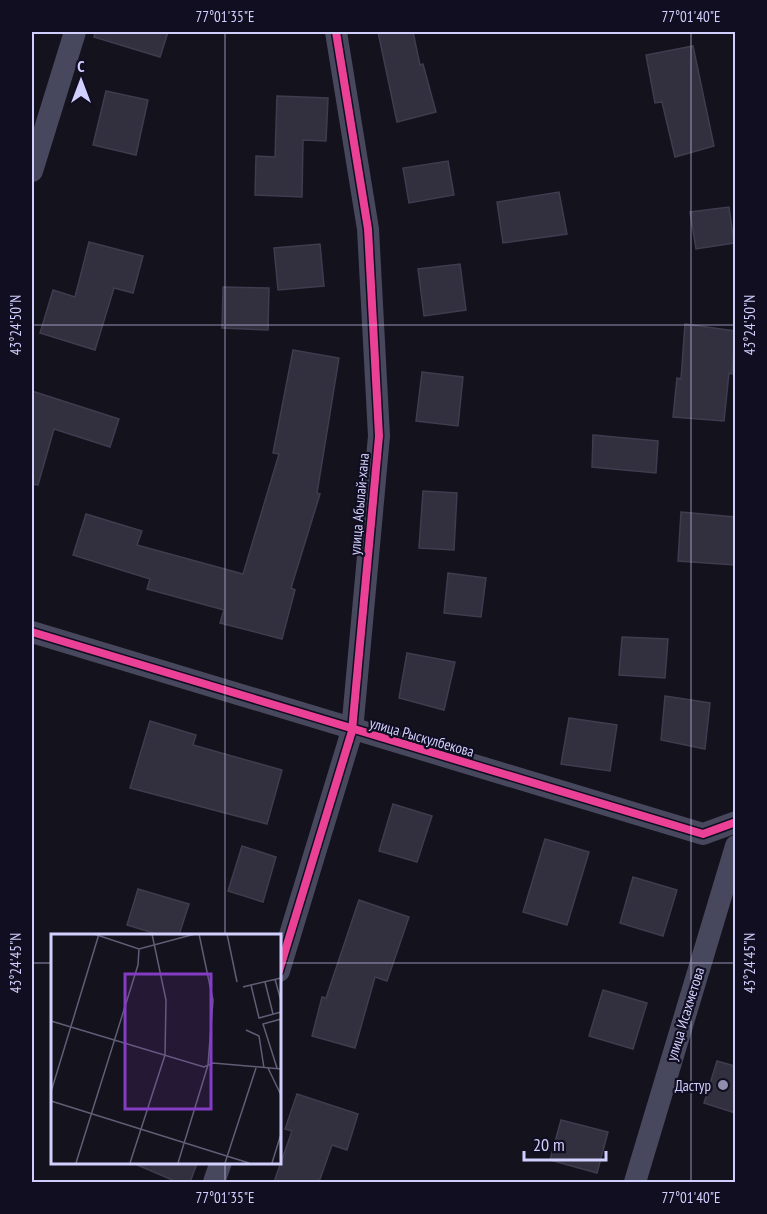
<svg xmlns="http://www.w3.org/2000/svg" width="767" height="1214" font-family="'PT Sans Narrow',sans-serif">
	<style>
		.building { fill: #32303e; stroke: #3f3c4f; stroke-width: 1.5 }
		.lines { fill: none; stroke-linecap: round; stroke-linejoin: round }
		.minor { stroke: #47485d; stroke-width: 22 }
		.cycleway-casing { stroke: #100e20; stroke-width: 11 }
		.cycleway { stroke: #ea4096; stroke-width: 8 }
		.ticks { fill: none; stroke: #d1cffd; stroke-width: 1.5; stroke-opacity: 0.45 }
		.poi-dot { fill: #8f8dae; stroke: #100e20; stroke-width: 2 }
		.labels { text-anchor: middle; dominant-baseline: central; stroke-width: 4.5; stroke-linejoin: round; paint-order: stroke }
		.street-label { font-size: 15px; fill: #d1cffd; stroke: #100e20 }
		.poi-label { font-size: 15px; fill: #d1cffd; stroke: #100e20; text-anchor: end }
		.inset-road { fill: none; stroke: #605e76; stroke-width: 1.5 }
		.view { fill: #843cc5; fill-opacity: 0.15; stroke: #843cc5; stroke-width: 3 }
		.inset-edge { fill: none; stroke: #d1cffd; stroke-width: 3 }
		.neatline { fill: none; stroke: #d1cffd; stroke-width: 2 }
		.ticks-label { font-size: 15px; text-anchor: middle; fill: #d1cffd }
	</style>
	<rect width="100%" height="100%" fill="#14121c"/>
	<!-- building -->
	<g class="building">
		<path d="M95,32h73l-8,25 -66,-20z"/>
		<path d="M378,32h35l7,33 3,-1 13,48 -39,10z"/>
		<path d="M693,46l21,100 -39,11 -13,-55 -7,1 -9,-48z"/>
		<path d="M106,91l42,9 -12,55 -43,-10z"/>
		<path d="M277,96l51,2 -2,43 -23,-1 -1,57 -47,-2 1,-39 19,1z"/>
		<path d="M448,161l6,34 -45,8 -6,-35z"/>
		<path d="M559,192l8,42 -64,9 -6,-41z"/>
		<path d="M729,207l5,36 -38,6 -6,-37z"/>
		<path d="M89,242l54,14 -10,37 -19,-5 -19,62 -55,-17 13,-43 22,7z"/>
		<path d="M320,244l4,42 -46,4 -4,-42z"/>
		<path d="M460,264l6,46 -42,6 -6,-47z"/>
		<path d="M223,287l46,1 -1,42 -46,-2z"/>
		<path d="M685,324l50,7 -3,43 -3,-1 -5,48 -51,-4 4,-39 4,1z"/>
		<path d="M293,350l46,8 -22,135 3,1 -29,94 4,2 -13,49 -62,-16 4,-13 -77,-21 3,-10 -77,-24 13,-41 56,17 -5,14 106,29 36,-120 -6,-1z"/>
		<path d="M422,372l41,5 -5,49 -42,-5z"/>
		<path d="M32,391l87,28 -9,28 -56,-18 -16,56 -6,-1z"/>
		<path d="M593,435l65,6 -2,32 -64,-6z"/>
		<path d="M423,491l34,2 -3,57 -35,-2z"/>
		<path d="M681,512l54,5v48l-57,-4z"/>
		<path d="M448,573l38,5 -5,39 -37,-4z"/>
		<path d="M622,637l46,2 -3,39 -46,-3z"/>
		<path d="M407,653l48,9 -11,48 -45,-12z"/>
		<path d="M665,696l45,7 -5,46 -44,-9z"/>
		<path d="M569,718l48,7 -7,46 -49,-7z"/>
		<path d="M150,721l46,14 -3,10 89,25 -15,54 -137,-36z"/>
		<path d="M393,804l39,12 -15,46 -38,-11z"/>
		<path d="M545,839l44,13 -22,73 -44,-13z"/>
		<path d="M242,846l34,11 -13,45 -35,-11z"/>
		<path d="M633,877l44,13 -14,46 -43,-13z"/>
		<path d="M138,889l51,15 -10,31h-19l-33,-10z"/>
		<path d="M359,900l50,17 -22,64 -12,-4 -20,71 -43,-12 10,-39 4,1z"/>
		<path d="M603,990l44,13 -14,46 -44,-13z"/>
		<path d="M717,1061l18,5v47l-31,-10z"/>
		<path d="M297,1094l61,20 -11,36 -15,-5 -13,37h-45l18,-51 -7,-2z"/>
		<path d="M561,1120l47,12 -11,41 -47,-13z"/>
		<path d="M128,1161h70l-8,21h-13z"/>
	</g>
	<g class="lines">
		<!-- minor -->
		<g class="minor">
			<path d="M32,171l43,-139"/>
			<path d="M32,632l671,202 33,-12"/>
			<path d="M279,971l73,-240 27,-295 -11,-207 -32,-197"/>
			<path d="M214,1182l7,-20"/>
			<path d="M635,1182l101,-336"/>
		</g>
		<defs>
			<g id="cycleway">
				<path d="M32,632l671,202 33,-12"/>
				<path d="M279,971l73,-240 27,-295 -11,-207 -32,-197"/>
			</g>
		</defs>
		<!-- cycleway casing -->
		<use href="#cycleway" class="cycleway-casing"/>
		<!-- cycleway -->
		<use href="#cycleway" class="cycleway"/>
	</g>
	<!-- ticks -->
	<path class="ticks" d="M225,32v903M691,32v1150M32,325h704M32,963h20M279,963h457M225,1162v20"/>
	<!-- markers -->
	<circle class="poi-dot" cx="723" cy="1085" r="6"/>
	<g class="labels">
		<!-- street labels -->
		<g class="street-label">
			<text transform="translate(359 504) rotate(-85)">улица Абылай-хана</text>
			<text transform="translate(422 737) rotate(16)">улица Рыскулбекова</text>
			<text transform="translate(685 1014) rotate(-73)">улица Исахметова</text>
		</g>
		<!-- poi labels -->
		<g class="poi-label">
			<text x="711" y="1085">Дастур</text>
		</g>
	</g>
	<!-- overview -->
	<g transform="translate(51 934)">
		<rect width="230" height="230" fill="#14121c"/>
		<path class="inset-road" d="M43,0l45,15 56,-15M176,0l10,48M224,45l6,22M214,48l8,32M200,51l30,-7M192,53l8,-2 8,33 22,-6M0,87l153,46 9,-4 68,6M195,96l13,6 5,32M217,134l13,27M226,134l-14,-44 18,-5M0,158l48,-158M0,167l198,62M25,229l62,-198 1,-16M79,229l35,-108 1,-55 -14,-66M127,229l30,-98 5,-65 -14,-66M174,229l31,-95M221,229l9,-29"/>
		<path class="view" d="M74,40h86v135h-86z"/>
		<rect width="230" height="230" class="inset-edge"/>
	</g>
	<!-- border -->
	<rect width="767" height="1214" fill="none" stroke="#100e20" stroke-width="66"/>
	<!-- north arrow -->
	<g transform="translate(81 81)" stroke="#100e20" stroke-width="4.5" paint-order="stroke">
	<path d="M0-4.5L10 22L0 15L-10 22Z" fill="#d1cffd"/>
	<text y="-9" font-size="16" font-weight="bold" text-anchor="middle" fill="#d1cffd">С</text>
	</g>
	<!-- scale -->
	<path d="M524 1151v9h82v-9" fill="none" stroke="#d1cffd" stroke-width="3"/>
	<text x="533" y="1151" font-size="18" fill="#d1cffd" stroke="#100e20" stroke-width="4.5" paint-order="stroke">20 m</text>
	<rect x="33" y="33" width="701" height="1148" class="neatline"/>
	<g class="ticks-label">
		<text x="225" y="22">77°01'35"E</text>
		<text x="691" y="22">77°01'40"E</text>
		<text transform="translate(16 325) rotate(-90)" y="5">43°24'50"N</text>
		<text transform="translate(750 325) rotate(-90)" y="5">43°24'50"N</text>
		<text transform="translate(16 963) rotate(-90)" y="5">43°24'45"N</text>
		<text transform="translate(750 963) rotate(-90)" y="5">43°24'45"N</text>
		<text x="225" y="1203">77°01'35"E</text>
		<text x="691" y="1203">77°01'40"E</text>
	</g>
</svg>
